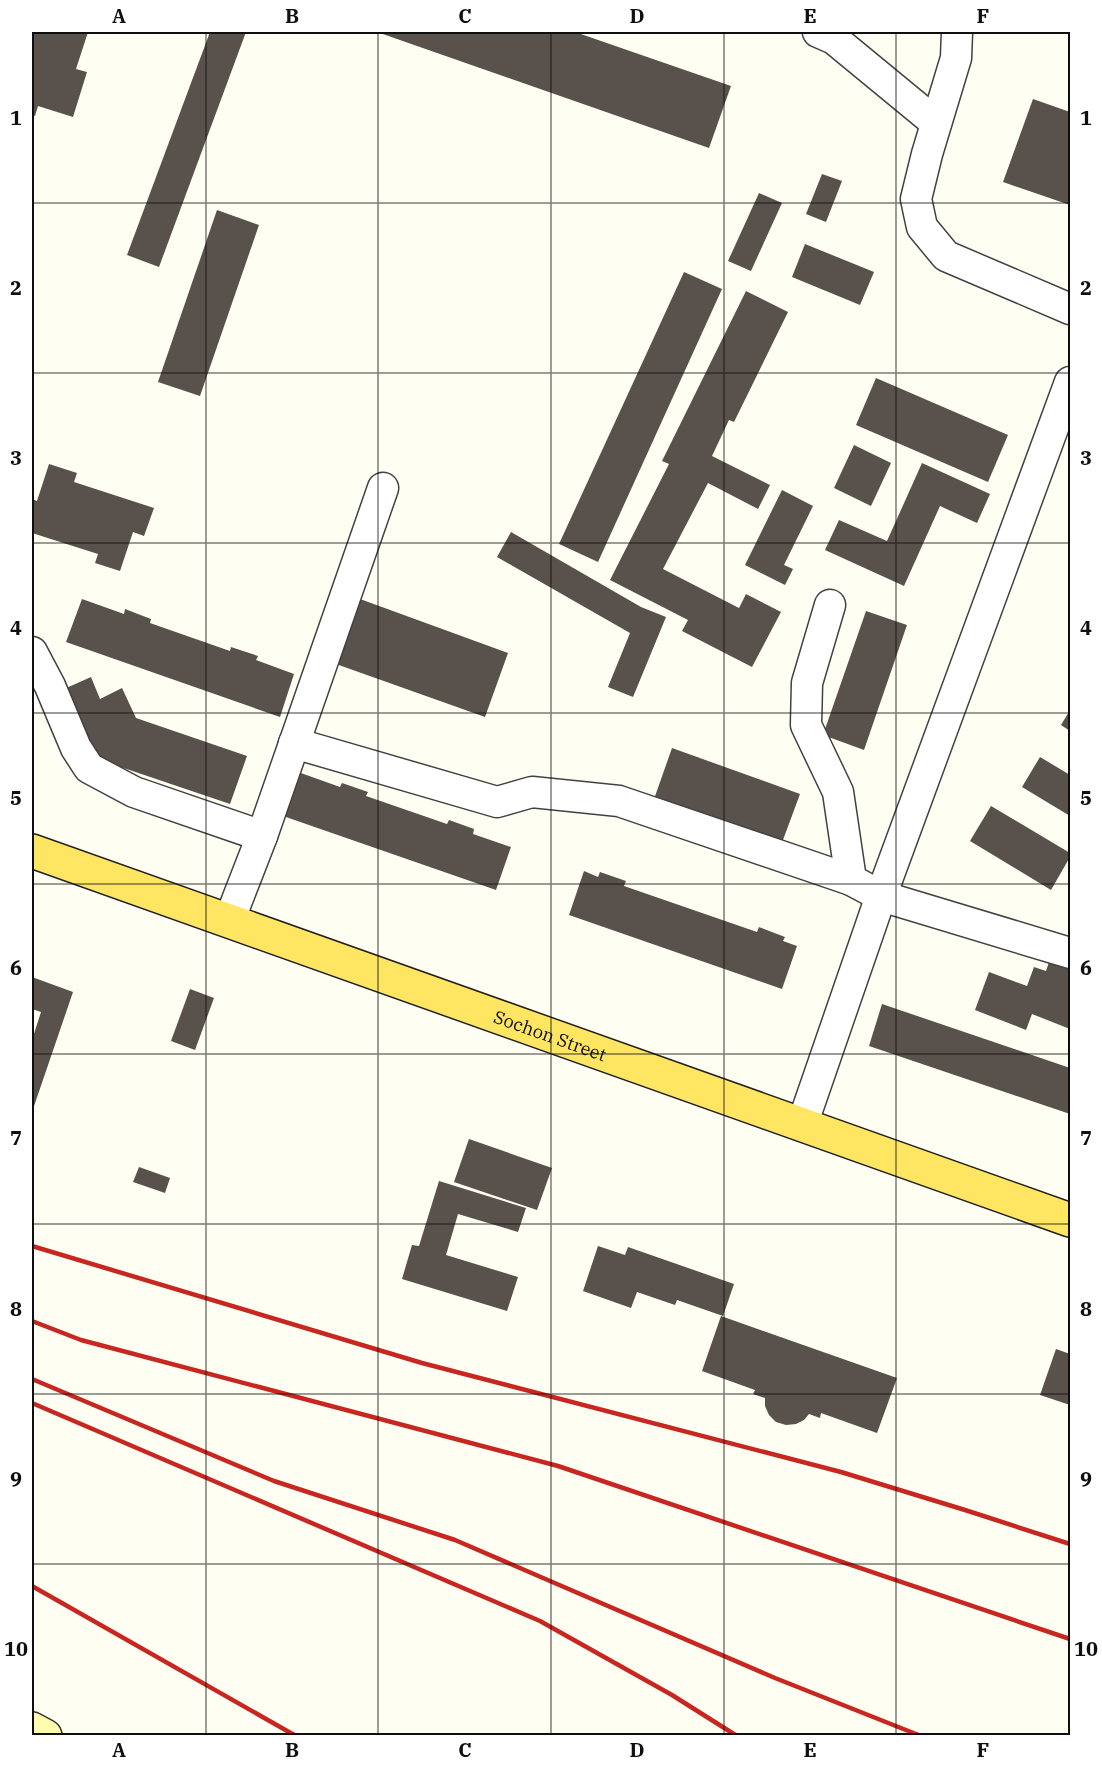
<svg xmlns="http://www.w3.org/2000/svg" width="1102" height="1767" font-family="'IBM Plex Serif',serif">
	<style>
		.building { fill: #59514b }
		.lines { fill: none; stroke-linecap: round; stroke-linejoin: round }
		.street-casing { stroke: #424242; stroke-width: 33 }
		.secondary-casing { stroke: #313131; stroke-width: 36 }
		.primary-casing { stroke: #202020; stroke-width: 36 }
		.street { stroke: #fff; stroke-width: 30 }
		.secondary { stroke: #fffdad; stroke-width: 33 }
		.primary { stroke: #fee663; stroke-width: 33 }
		.rail { stroke: #c72720; stroke-width: 4.5 }
		.grid { fill: none; stroke: #0f0f0f; stroke-width: 1.5; stroke-opacity: 0.55 }
		.labels { text-anchor: middle; dominant-baseline: central; stroke-width: 6; stroke-linejoin: round; paint-order: stroke }
		.street-label { font-size: 18px; fill: #0f0f0f; stroke: #fff }
		.neatline { fill: none; stroke: #0f0f0f; stroke-width: 2 }
		.grid-label { font-size: 20px; text-anchor: middle; font-weight: bold; fill: #0f0f0f }
	</style>
	<rect width="100%" height="100%" fill="#fffef2"/>
	<!-- building -->
	<g class="building">
		<path d="M32,32l17,2 1,-2h38l-12,37 11,3 -14,45 -35,-11 -3,10 -3,-1z"/>
		<path d="M210,32h36l-87,235 -32,-12z"/>
		<path d="M377,32h198l156,54 -22,62z"/>
		<path d="M1033,99l37,13v93l-67,-23z"/>
		<path d="M822,174l20,7 -16,41 -20,-8z"/>
		<path d="M759,193l23,10 -31,68 -23,-10z"/>
		<path d="M217,210l42,15 -59,171 -42,-14z"/>
		<path d="M805,244l69,28 -14,33 -68,-28z"/>
		<path d="M684,272l38,17 -124,273 -39,-18z"/>
		<path d="M746,291l42,21 -54,110 -5,-2 -17,36 58,29 -12,24 -50,-26 -45,86 76,39 7,-14 35,18 -29,55 -70,-36 6,-11 -78,-40 59,-116 -7,-3z"/>
		<path d="M876,378l132,57 -20,47 -132,-57z"/>
		<path d="M854,445l37,18 -20,43 -37,-18z"/>
		<path d="M922,463l68,31 -13,29 -37,-17 -36,80 -79,-36 14,-30 48,21z"/>
		<path d="M49,464l28,9 -3,9 80,26 -10,28 -11,-4 -13,39 -25,-8 3,-9 -66,-21v-34l5,2z"/>
		<path d="M782,490l31,16 -29,59 9,4 -8,16 -40,-20z"/>
		<path d="M511,532l130,75 25,10 -33,80 -25,-10 22,-54 -133,-76z"/>
		<path d="M82,599l42,15 1,-5 26,10 -1,4 80,28 1,-4 27,9 -2,4 38,14 -14,43 -214,-75z"/>
		<path d="M360,599l148,54 -23,64 -149,-53z"/>
		<path d="M866,611l41,14 -43,125 -41,-15z"/>
		<path d="M91,677l9,22 22,-11 14,30 111,38 -17,48 -127,-43 -7,-6 -32,-66z"/>
		<path d="M1070,710v21l-9,-6z"/>
		<path d="M672,748l128,46 -20,54 -127,-46z"/>
		<path d="M1040,757l30,18v41l-48,-29z"/>
		<path d="M298,772l42,15 2,-4 26,9 -2,4 81,28 2,-4 25,9 -1,5 38,13 -15,43 -213,-74z"/>
		<path d="M991,806l79,47v4l-19,33 -81,-49z"/>
		<path d="M584,871l14,6 2,-5 26,9 -2,5 133,46 2,-5 26,10 -2,4 14,5 -15,43 -213,-74z"/>
		<path d="M1050,959l20,8v62l-38,-15 -6,16 -51,-20 14,-38 38,14 7,-19 12,4z"/>
		<path d="M32,977l41,15 -41,120v-72l9,-28 -9,-3z"/>
		<path d="M190,989l24,9 -19,52 -24,-9z"/>
		<path d="M882,1004l188,64v46l-201,-68z"/>
		<path d="M469,1139l83,29 -15,42 -83,-28z"/>
		<path d="M139,1167l31,11 -5,15 -32,-11z"/>
		<path d="M439,1181l87,27 -8,24 -60,-18 -12,41 72,22 -11,34 -105,-32 10,-34 7,1z"/>
		<path d="M598,1246l27,9 3,-8 106,37 -11,32 -46,-16 -2,5 -38,-13 -6,16 -48,-17z"/>
		<path d="M721,1316l176,62 -20,55 -56,-20 -1,5 -11,-4 -5,6 -8,4 -10,1 -10,-3 -7,-7 -4,-9v-8l-12,-4 2,-4 -53,-19z"/>
		<path d="M1056,1349l14,5v51l-30,-10z"/>
	</g>
	<g class="lines">
		<defs>
			<g id="street">
				<path d="M818,32l16,7 102,84"/>
				<path d="M957,32l-1,26 -29,96 -11,45 6,28 24,29 124,53"/>
				<path d="M830,605l-23,78 -1,42 32,67 13,88 30,16 189,57"/>
				<path d="M32,652l18,34 26,62 13,20 45,24 128,44"/>
				<path d="M294,743l203,59 35,-10 87,9 232,79"/>
				<path d="M229,921l33,-85 121,-348"/>
				<path d="M802,1125l79,-229 189,-514"/>
			</g>
			<path id="secondary" d="M32,1729l13,7"/>
			<g id="primary">
				<path id="s1" d="M32,851l1038,369"/>
			</g>
		</defs>
		<!-- street casing -->
		<use href="#street" class="street-casing"/>
		<!-- secondary casing -->
		<use href="#secondary" class="secondary-casing"/>
		<!-- primary casing -->
		<use href="#primary" class="primary-casing"/>
		<!-- street -->
		<use href="#street" class="street"/>
		<!-- secondary -->
		<use href="#secondary" class="secondary"/>
		<!-- primary -->
		<use href="#primary" class="primary"/>
		<!-- rail -->
		<g class="rail">
			<path d="M32,1246l390,117 419,109 124,38 105,34"/>
			<path d="M32,1321l49,19 477,126 512,173"/>
			<path d="M32,1379l242,102 181,59 320,138 146,58"/>
			<path d="M32,1403l508,218 132,74 65,41"/>
			<path d="M32,1586l264,150"/>
		</g>
	</g>
	<!-- grid -->
	<path class="grid" d="M206,32v1704M378,32v1704M551,32v1704M724,32v1704M896,32v1704M32,203h1038M32,373h1038M32,543h1038M32,713h1038M32,884h1038M32,1054h1038M32,1224h1038M32,1394h1038M32,1564h1038"/>
	<g class="labels">
		<!-- street labels -->
		<g class="street-label">
			<text stroke="none"><textPath href="#s1" startOffset="550">Sochon Street</textPath></text>
		</g>
	</g>
	<!-- border -->
	<rect width="1102" height="1767" fill="none" stroke="#ffffff" stroke-width="66"/>
	<rect x="33" y="33" width="1036" height="1701" class="neatline"/>
	<g class="grid-label">
		<text x="119" y="23">A</text>
		<text x="292" y="23">B</text>
		<text x="465" y="23">C</text>
		<text x="637" y="23">D</text>
		<text x="810" y="23">E</text>
		<text x="983" y="23">F</text>
		<text x="16" y="125">1</text>
		<text x="1086" y="125">1</text>
		<text x="16" y="295">2</text>
		<text x="1086" y="295">2</text>
		<text x="16" y="465">3</text>
		<text x="1086" y="465">3</text>
		<text x="16" y="635">4</text>
		<text x="1086" y="635">4</text>
		<text x="16" y="805">5</text>
		<text x="1086" y="805">5</text>
		<text x="16" y="975">6</text>
		<text x="1086" y="975">6</text>
		<text x="16" y="1145">7</text>
		<text x="1086" y="1145">7</text>
		<text x="16" y="1316">8</text>
		<text x="1086" y="1316">8</text>
		<text x="16" y="1486">9</text>
		<text x="1086" y="1486">9</text>
		<text x="16" y="1656">10</text>
		<text x="1086" y="1656">10</text>
		<text x="119" y="1757">A</text>
		<text x="292" y="1757">B</text>
		<text x="465" y="1757">C</text>
		<text x="637" y="1757">D</text>
		<text x="810" y="1757">E</text>
		<text x="983" y="1757">F</text>
	</g>
</svg>
